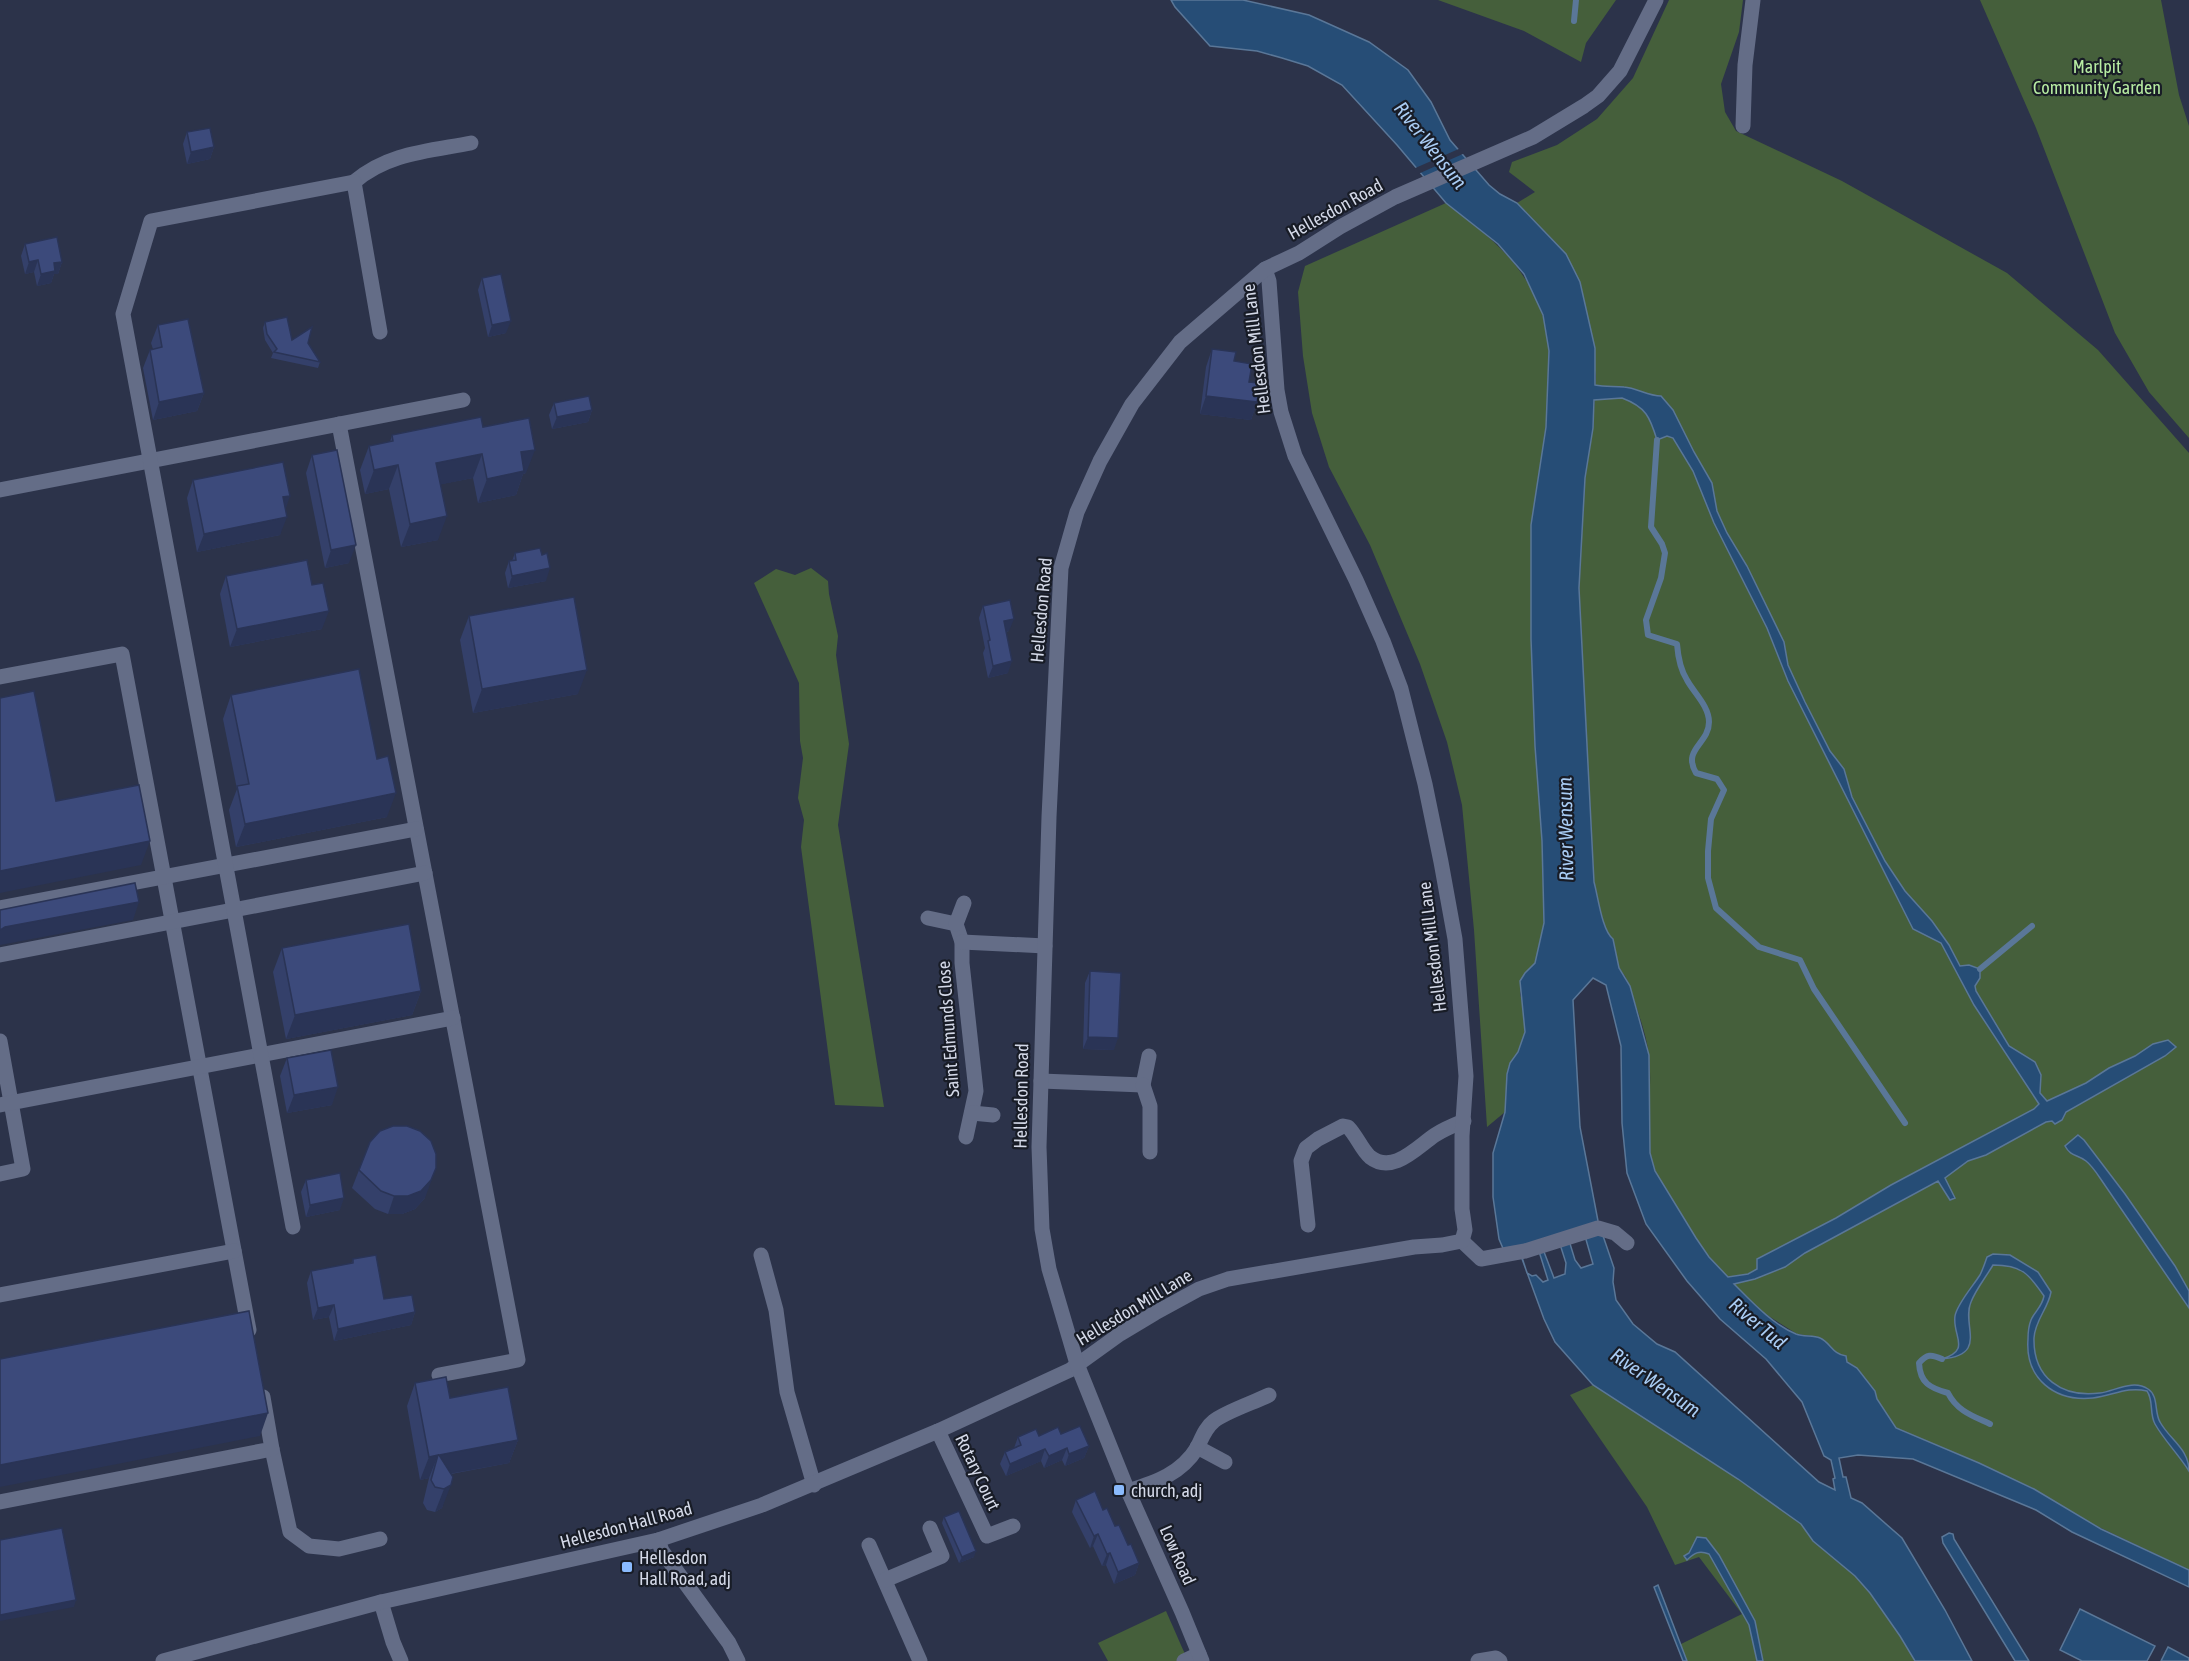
<svg xmlns="http://www.w3.org/2000/svg" width="2189" height="1661" font-family="'Asap Condensed',sans-serif">
	<style>
		.green { fill: #455f3b }
		.water { fill: #264d76; stroke: #5a7798; stroke-width: 1.5; fill-rule: evenodd }
		.pier { fill: #2c334a }
		.lines { fill: none; stroke-linecap: round; stroke-linejoin: round }
		.stream { stroke: #5a7798; stroke-width: 6 }
		.minor { stroke: #646d87; stroke-width: 15 }
		.wall { fill: #34406a }
		.shaded-wall { fill: #2a3456 }
		.building { fill: #3c4a7b; stroke: #2a3456; stroke-width: 1.5 }
		.poi-dot { fill: #8abafc; stroke: #181c26; stroke-width: 2 }
		.labels { text-anchor: middle; dominant-baseline: central; stroke-width: 4.5; stroke-linejoin: round; paint-order: stroke }
		.park-label { font-size: 18px; fill: #b8eda3; stroke: #181c26 }
		.street-label { font-size: 18px; fill: #d4d9e8; stroke: #181c26 }
		.poi-label { font-size: 18px; fill: #d4d9e8; stroke: #181c26; text-anchor: start }
		.water-label { font-size: 20px; font-style: italic; fill: #a9ccf4; stroke: #181c26 }
	</style>
	<rect width="100%" height="100%" fill="#2c334a"/>
	<!-- green -->
	<g class="green">
		<path d="M1438,0h178l-30,43 -5,19 -57,-31z"/>
		<path d="M1669,0h74l-4,32 -18,52 4,28 11,19 106,50 165,92 91,77 91,103v1117l-109,-52 -46,-29 -81,-37 -57,-24 -19,-29 -2,-8 -18,-23 -24,-17 -8,-10 -7,-4 -21,-3 -33,-21 -30,-29 12,-3 2,-7 -20,3c-23,-20 -73,-94 -78,-123 -5,-32 3,-65 -1,-97 -2,-24 -13,-48 -19,-71l-5,-10 -6,-8 -6,-29c-11,-8 -15,-43 -19,-57l-15,-294 2,-68 4,-42 8,-50 3,-52 -16,-94 -14,-28 -49,-51 18,-11 -26,-20 3,-10 45,-17 40,-26 36,-41z"/>
		<path d="M1980,0h181l18,95 10,31v312l-40,-46 -34,-59 -79,-205z"/>
		<path d="M1446,203c43,34 77,57 96,111 4,11 5,25 7,37l-14,395 7,95 2,83 -9,40 -10,9 -5,21 4,14 1,24 -7,21 -8,10 -3,10 -2,39 -18,15 -13,-197 -12,-125 -15,-63 -27,-78 -50,-119 -41,-78 -17,-54 -9,-57 -5,-64 7,-26z"/>
		<path d="M811,568l17,13 1,13 9,42 -2,19 13,89 -11,81 46,282 -49,-2 -34,-258 3,-27 -6,-22 5,-40 -3,-17 -1,-58 -45,-100 22,-14 19,6z"/>
		<path d="M1593,1385l145,94 63,45 12,17 42,35 15,17 30,43 15,25h-231l-5,-16 63,-31 -43,-57 -24,8 -28,-58 -77,-112z"/>
		<path d="M1166,1611l22,50h-80l-10,-18z"/>
	</g>
	<!-- water -->
	<g class="water">
		<path d="M1171,0h72l66,15 60,27 39,28 23,32 19,38 39,45 11,9 17,9 49,51 14,28 15,66v37c10,2 19,1 29,2 13,1 24,9 37,9l12,14 21,42 18,31 5,28 10,22 20,33 37,76 4,23 17,37 25,49 14,18 8,28 33,64 20,30 27,30 17,24 11,21 9,-1 11,4v9l-5,8 1,5 33,55 26,16 6,13 -1,18 7,8 39,-18 23,-15 26,-12 18,-12 15,-4 8,7 -11,9 -99,56 -4,8 -7,4 -3,-3 -6,1 -60,33 -18,6 -23,17 10,20 -5,2 -12,-19 -133,72 -20,14 -30,12 -21,5c18,18 38,40 62,50 8,3 17,1 24,4 11,5 12,16 26,18l1,6 10,6 18,23 2,8 19,29 83,35 55,26 67,40 88,41v17l-117,-55 -36,-22 -123,-51 -55,-4 -19,3 4,19h3l5,21 11,5 40,35 43,72 27,51h-57l-15,-25 -30,-43 -15,-17 -42,-35 -12,-17 -63,-45 -145,-94 -38,-43 -11,-23 -23,-63 -16,-3 -6,-14 -6,-42v-44l12,-41 2,-38 3,-11 8,-11 7,-20 -5,-51 5,-8 10,-10 9,-40 -2,-82 -7,-95 -4,-107v-114l15,-98 3,-76 -6,-36 -19,-41 -26,-30 -52,-41 -49,-58 -55,-60 -34,-19 -26,-8 -25,-7 -47,-5 -35,-39zM1622,398c24,9 28,19 35,42l10,-4 6,2 20,33 21,52 53,105 21,53 125,248 28,14 33,62 65,99 -5,5 -143,76 -55,33 -79,41v10l-9,5 -20,3 -19,-20 -13,-19 -41,-67 -5,-18 -1,-98 -19,-69 -11,-18 -6,-29c-11,-8 -15,-43 -19,-57l-15,-294 6,-110 8,-50 1,-28zM1593,978l13,7 15,61 1,77 5,50 19,51 41,57 33,38 46,40 36,43 22,54 7,4 4,18 -2,1 2,11 -16,-8 -144,-130 -18,-8 -24,-20 -17,-24 -3,-18 1,-14 -16,-47 -18,-94 -7,-127zM1583,1229l10,35 -12,4 -6,-8 -8,-26zM1558,1238l8,25 -1,11 -11,4 -13,-34zM1537,1245l11,35 -5,2 -7,-7 -4,1 -5,-3 -7,-22z"/>
		<path d="M2078,1135l6,5 41,54 50,72 14,25v17l-89,-130c-4,-6 -9,-13 -14,-17 -9,-7 -15,-4 -21,-15z"/>
		<path d="M1993,1254l17,1 28,17 13,20c-3,17 -16,28 -17,46 -1,40 28,60 66,55 15,-2 33,-14 48,-4 11,7 6,23 12,33 10,18 29,27 29,49 -10,-16 -25,-31 -34,-47 -6,-11 -1,-23 -8,-33 -20,-5 -35,5 -54,7 -39,4 -68,-20 -65,-59 0,-6 1,-14 3,-19 4,-9 11,-13 13,-24 -15,-22 -22,-31 -51,-31 -7,12 -17,24 -22,37 -10,23 18,53 -29,57 30,-9 10,-23 13,-43 2,-12 18,-30 25,-41 3,-6 5,-12 7,-18z"/>
		<path d="M1949,1533l4,1 1,5 75,122h-14l-72,-118 -1,-6z"/>
		<path d="M1697,1537l9,1 13,17 36,66 8,40h-6l-8,-36 -40,-71c-10,-4 -15,-1 -22,6l-3,-4 5,-3z"/>
		<path d="M1658,1585l29,76h-4l-29,-74z"/>
		<path d="M2080,1609l75,37 -8,15h-65l-22,-11z"/>
		<path d="M2168,1647l21,11v3h-28z"/>
	</g>
	<!-- pier -->
	<path class="pier" d="M1461,148l4,5 -47,21 -5,-5z"/>
	<g class="lines">
		<!-- stream -->
		<g class="stream">
			<path d="M1574,21l2,-21"/>
			<path d="M1657,440l-6,87 11,17 3,9 -4,25 -15,42 2,15 29,9c1,13 3,25 10,36 7,13 22,26 22,42 0,22 -27,27 -13,51l21,6 7,11 -13,29 -3,32v27l8,30 43,39 41,13 14,29 91,134"/>
			<path d="M1980,969l52,-43"/>
			<path d="M1942,1359c-11,-5 -15,-5 -23,4 1,20 11,25 29,30 9,18 25,23 42,31"/>
		</g>
		<!-- minor -->
		<g class="minor">
			<path d="M1743,126l2,-61 8,-65"/>
			<path d="M354,182c33,-29 75,-31 117,-39"/>
			<path d="M339,424l179,936 -79,15"/>
			<path d="M0,490l463,-90"/>
			<path d="M0,677l122,-23 127,676"/>
			<path d="M0,908l416,-79"/>
			<path d="M928,918l28,6 6,18v21l14,128 -10,46"/>
			<path d="M956,924l8,-21"/>
			<path d="M962,942l83,4"/>
			<path d="M0,955l425,-82"/>
			<path d="M0,1041l23,128 -23,5"/>
			<path d="M1041,1081l102,4 6,-29"/>
			<path d="M1143,1085l7,21v46"/>
			<path d="M0,1105l453,-87"/>
			<path d="M972,1113l21,2"/>
			<path d="M1308,1225l-7,-64 3,-8 2,-5 12,-9 25,-13 5,1c9,9 13,22 22,30 23,18 47,-10 65,-22 9,-6 19,-10 29,-14"/>
			<path d="M293,1227l-170,-913 28,-93 203,-39 26,150"/>
			<path d="M1462,1241l19,18 44,-8 73,-23 17,5 12,10"/>
			<path d="M761,1255l15,55 11,82 27,93"/>
			<path d="M0,1295l234,-44"/>
			<path d="M938,1431l49,105 26,-10"/>
			<path d="M1197,1447l28,15"/>
			<path d="M272,1449l18,83 19,14 30,3 41,-10"/>
			<path d="M1128,1491c28,-9 53,-17 69,-43 5,-10 8,-20 17,-27 11,-9 41,-19 55,-26"/>
			<path d="M0,1502l272,-53 -9,-52"/>
			<path d="M658,1540l4,11 67,92 9,18"/>
			<path d="M869,1545l51,116"/>
			<path d="M885,1580l57,-24 -12,-28"/>
			<path d="M381,1602l12,40 8,19"/>
			<path d="M163,1661l218,-59 277,-62 104,-35 176,-74 132,-61 50,-36 35,-21 44,-24 29,-10 186,-32 28,-2 20,-4 3,-11 -3,-21v-73l4,-60 -11,-137 -14,-77 -16,-78 -24,-95 -18,-48 -27,-61 -61,-124 -14,-44 -4,-22 -8,-109 -4,-12"/>
			<path d="M1184,1661l15,-7"/>
			<path d="M1202,1661l-20,-49 -54,-121 -51,-127 -28,-95 -7,-40 -3,-82 10,-330 12,-249 16,-56 23,-51 32,-57 48,-62 85,-73 34,-16 41,-26 55,-30 138,-60 51,-31 14,-10 22,-25 36,-71"/>
			<path d="M1478,1661l18,-3 4,3"/>
		</g>
	</g>
	<!-- wall -->
	<g class="wall">
		<path d="M187,132l27,15 -4,12 -23,5 -4,-20z"/>
		<path d="M25,244l37,18 -4,12h-4l-3,9 -14,3 -3,-14 -9,2 -4,-18z"/>
		<path d="M482,278l24,55 -18,4 -10,-47z"/>
		<path d="M265,322l27,18 16,3 12,19 -2,6 -47,-10 2,-5 -8,-13 -2,-12z"/>
		<path d="M158,325l46,68 -7,18 -44,9 -10,-52 7,-18 3,-1 -2,-6z"/>
		<path d="M1212,349l22,12 15,21 8,20 -6,18 -51,-6 6,-47z"/>
		<path d="M554,403l38,7 -4,12 -36,7 -3,-14z"/>
		<path d="M483,427l43,46 -3,1 -7,21 -38,8 -5,-25 -32,6 -3,56 -37,7 -12,-58 -24,5 -5,-24 9,-24 21,-4 2,-7z"/>
		<path d="M312,455l37,108 -24,5 -19,-95z"/>
		<path d="M193,480l92,29 -5,26 -83,17 -10,-54z"/>
		<path d="M515,553l27,2 4,26 -38,7 -3,-15 4,-12h3z"/>
		<path d="M226,576l86,9 10,44 -92,18 -10,-53z"/>
		<path d="M983,606l26,25 -3,1 2,41 -20,5 -5,-25 2,-5 -6,-30z"/>
		<path d="M469,616l109,78 -105,19 -13,-73z"/>
		<path d="M231,695l156,122 -151,30 -7,-37 8,-21 -14,-70z"/>
		<path d="M282,948l139,43 -9,24 -126,24 -13,-67z"/>
		<path d="M1090,971l24,79 -31,-1 2,-66z"/>
		<path d="M287,1058l45,47 -45,8 -7,-37z"/>
		<path d="M370,1142l55,56 -10,11 -13,5h-14l-13,-5 -23,-21z"/>
		<path d="M306,1180l34,30 -34,7 -5,-25z"/>
		<path d="M353,1259l31,40 31,13 -4,13 -77,16 -5,-24 -16,3 -6,-37 4,-12 40,-7z"/>
		<path d="M415,1383l35,15 68,42 -9,23 -58,11 -9,34 -7,4 -8,-2 -4,-7 6,-25 -9,2 -13,-74z"/>
		<path d="M1061,1434l28,12 -5,12 -19,8 -3,-6 -18,8 -3,-7 -35,15 -6,-12 5,-12 9,-4 4,-11z"/>
		<path d="M1076,1500l27,10 36,53 -4,12 -21,9 -8,-19 -4,1 -9,-20 -3,2 -18,-36z"/>
		<path d="M944,1517l30,40 -15,6 -17,-40z"/>
	</g>
	<!-- shaded-wall -->
	<g class="shaded-wall">
		<path d="M214,147l-4,12 -23,5 4,-12z"/>
		<path d="M38,260l-4,12 -9,2 4,-12z"/>
		<path d="M62,262l-4,12h-4l-3,9 -14,3 4,-12 13,-11z"/>
		<path d="M511,321l-5,12 -18,4 4,-12z"/>
		<path d="M204,393l-7,18 -44,9 6,-18z"/>
		<path d="M1206,396l51,6 -6,18 -51,-6z"/>
		<path d="M592,410l-4,12 -36,7 5,-12z"/>
		<path d="M535,450l-9,23 -3,1 -7,21 -38,8 9,-24 34,-27z"/>
		<path d="M482,454l-9,24 -45,9 8,-24z"/>
		<path d="M398,465l-9,24 -24,5 9,-24z"/>
		<path d="M290,496l-6,18 -1,-17z"/>
		<path d="M447,516l-9,24 -37,7 9,-23z"/>
		<path d="M287,517l-7,18 -83,17 7,-18z"/>
		<path d="M356,545l-7,18 -24,5 6,-18z"/>
		<path d="M550,568l-4,13 -38,7 4,-12z"/>
		<path d="M329,611l-7,18 -92,18 7,-18z"/>
		<path d="M1014,619l-5,12 -10,2 5,-12z"/>
		<path d="M1012,661l-4,12 -20,5 5,-12z"/>
		<path d="M587,670l-9,24 -105,19 9,-24z"/>
		<path d="M396,793l-9,24 -151,30 9,-23z"/>
		<path d="M150,841l-9,24 -141,28v-22z"/>
		<path d="M139,902l-6,18 -133,25v-15l5,-3z"/>
		<path d="M421,991l-9,24 -126,24 9,-24z"/>
		<path d="M1088,1037l30,1 -4,12 -31,-1z"/>
		<path d="M338,1087l-6,18 -45,8 7,-18z"/>
		<path d="M436,1168l-11,30 -10,11 -13,5h-14l6,-18z"/>
		<path d="M344,1198l-4,12 -34,7 4,-12z"/>
		<path d="M334,1305l-5,12 -16,3 5,-12z"/>
		<path d="M415,1312l-4,13 -77,16 4,-12z"/>
		<path d="M268,1413l-8,23 -260,51v-22z"/>
		<path d="M518,1440l-9,23 -77,14 7,-22z"/>
		<path d="M1089,1446l-5,12 -19,8 4,-12z"/>
		<path d="M1067,1448l-5,12 -18,8 5,-12z"/>
		<path d="M1045,1449l-4,12 -35,15 4,-12z"/>
		<path d="M438,1455l-9,23 -9,2 9,-23z"/>
		<path d="M451,1485l-9,23 -7,4 9,-23z"/>
		<path d="M1098,1534l-5,12 -3,2 4,-12z"/>
		<path d="M976,1551l-2,6 -15,6 3,-6z"/>
		<path d="M1110,1553l-4,12 -4,1 5,-12z"/>
		<path d="M1139,1563l-4,12 -21,9 4,-12z"/>
		<path d="M76,1600l-2,7 -74,14v-6z"/>
	</g>
	<!-- building -->
	<g class="building">
		<path d="M210,128l4,19 -23,5 -4,-20z"/>
		<path d="M57,237l5,25 -8,1 1,8 -14,3 -3,-14 -9,2 -4,-18z"/>
		<path d="M501,274l10,47 -19,4 -10,-47z"/>
		<path d="M287,317l5,23 20,-13 -4,16 12,19 -46,-10 3,-3 -10,-15 -2,-12z"/>
		<path d="M188,319l16,74 -45,9 -9,-52 12,-3 -4,-22z"/>
		<path d="M1212,349l24,3 -2,9 18,3 -3,18 11,1 -3,19 -51,-6z"/>
		<path d="M589,396l3,14 -35,7 -3,-14z"/>
		<path d="M481,417l2,10 46,-9 6,32 -14,2 3,19 -37,8 -5,-25 -46,9 11,53 -37,8 -12,-59 -24,5 -5,-24 24,-5 -1,-6z"/>
		<path d="M337,450l19,95 -25,5 -19,-95z"/>
		<path d="M283,462l7,34 -7,1 4,20 -83,17 -11,-54z"/>
		<path d="M540,548l2,7 5,-2 3,15 -38,8 -3,-15 7,-1 -1,-7z"/>
		<path d="M307,560l5,25 11,-2 6,28 -92,18 -11,-53z"/>
		<path d="M574,597l13,73 -105,19 -13,-73z"/>
		<path d="M1010,600l4,19 -10,2 8,40 -19,5 -5,-25 2,-1 -7,-34z"/>
		<path d="M359,669l18,90 11,-3 8,37 -151,31 -8,-38 12,-2 -18,-89z"/>
		<path d="M34,691l22,110 83,-16 11,56 -150,30v-173z"/>
		<path d="M135,883l4,19 -134,25 -5,3v-20z"/>
		<path d="M409,924l12,67 -126,24 -13,-67z"/>
		<path d="M1090,971l31,2 -3,65 -30,-1z"/>
		<path d="M331,1050l7,37 -44,8 -7,-37z"/>
		<path d="M393,1126h14l13,5 11,10 5,13v14l-5,12 -10,11 -13,5h-14l-13,-5 -22,-21 11,-28 10,-11z"/>
		<path d="M340,1173l4,25 -34,7 -4,-25z"/>
		<path d="M376,1255l8,44 28,-4 3,17 -77,17 -4,-24 -16,3 -7,-37 42,-8v-4z"/>
		<path d="M249,1311l19,102 -268,52v-106z"/>
		<path d="M446,1377l4,21 58,-11 10,53 -79,15 14,22 -2,8 -7,4 -9,-2 -4,-7 7,-25 -9,2 -14,-74z"/>
		<path d="M1080,1426l9,20 -20,8 -2,-6 -18,8 -4,-7 -35,15 -5,-12 16,-7 -3,-8 18,-8 3,7 19,-9 3,7z"/>
		<path d="M1095,1491l8,19 4,-2 8,18 4,-1 9,20 3,-1 8,19 -21,9 -8,-19 -3,1 -9,-20 -4,2 -18,-36z"/>
		<path d="M959,1511l17,40 -14,6 -18,-40z"/>
		<path d="M62,1528l14,72 -76,15v-75z"/>
	</g>
	<!-- markers -->
	<g class="poi-dot">
		<rect x="1113" y="1484" width="12" height="12" rx="3"/>
		<rect x="621" y="1561" width="12" height="12" rx="3"/>
	</g>
	<g class="labels">
		<!-- park labels -->
		<g class="park-label">
			<text x="2097" y="66">Marlpit<tspan x="2097" dy="21">Community Garden</tspan></text>
		</g>
		<!-- street labels -->
		<g class="street-label">
			<text transform="translate(1335 209) rotate(-29)">Hellesdon Road</text>
			<text transform="translate(1256 349) rotate(-97)">Hellesdon Mill Lane</text>
			<text transform="translate(1041 610) rotate(-85)">Hellesdon Road</text>
			<text transform="translate(1432 947) rotate(-97)">Hellesdon Mill Lane</text>
			<text transform="translate(948 1029) rotate(-94)">Saint Edmunds Close</text>
			<text transform="translate(1021 1096) rotate(-89)">Hellesdon Road</text>
			<text transform="translate(1134 1307) rotate(-31)">Hellesdon Mill Lane</text>
			<text transform="translate(978 1472) rotate(65)">Rotary Court</text>
			<text transform="translate(626 1525) rotate(-15)">Hellesdon Hall Road</text>
			<text transform="translate(1178 1555) rotate(66)">Low Road</text>
		</g>
		<!-- poi labels -->
		<g class="poi-label">
			<text x="1131" y="1490">church, adj</text>
			<text x="639" y="1557">Hellesdon<tspan x="639" dy="21">Hall Road, adj</tspan></text>
		</g>
		<!-- water labels -->
		<g class="water-label">
			<text transform="translate(1431 145) rotate(52)">River Wensum</text>
			<text transform="translate(1565 829) rotate(-91)">River Wensum</text>
			<text transform="translate(1758 1323) rotate(40)">River Tud</text>
			<text transform="translate(1656 1382) rotate(35)">River Wensum</text>
		</g>
	</g>
</svg>
